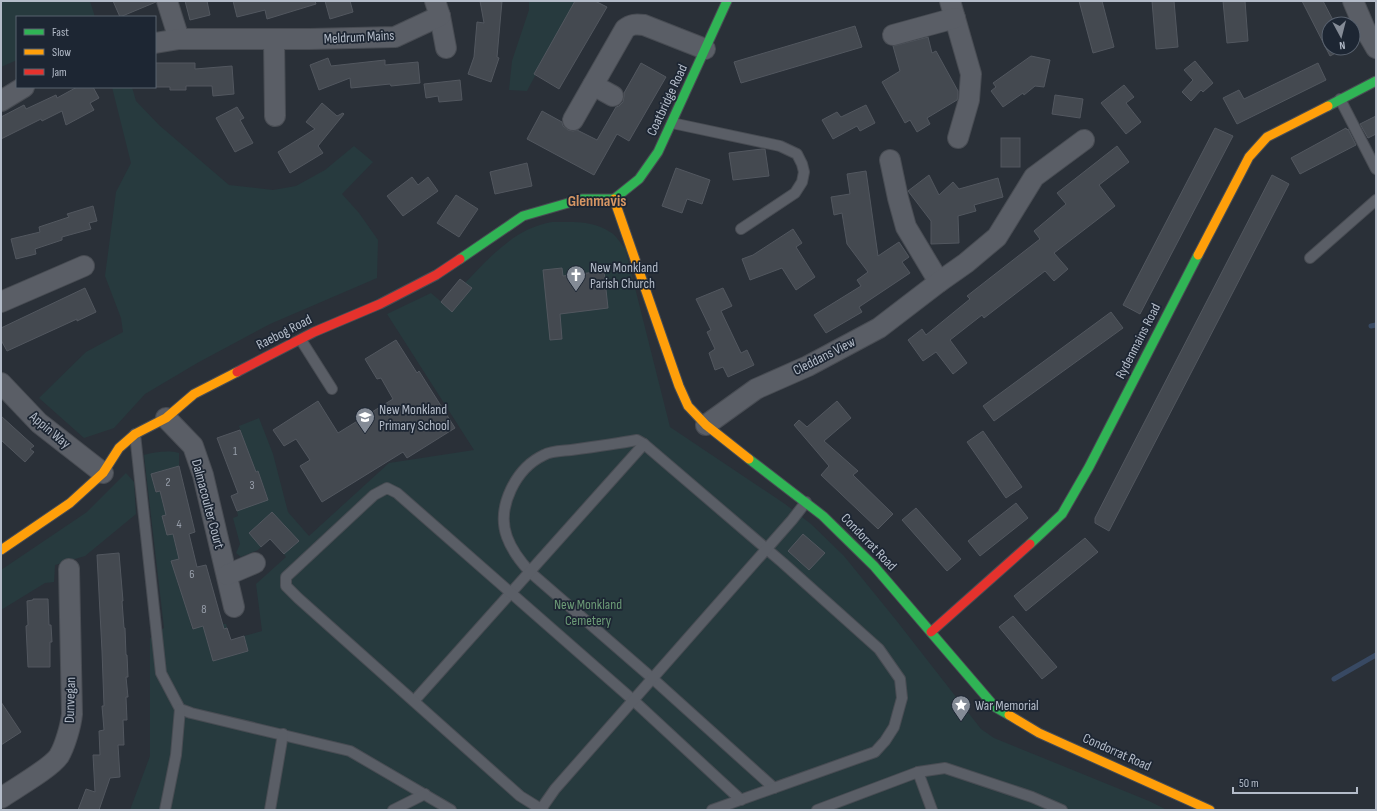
<svg xmlns="http://www.w3.org/2000/svg" width="1377" height="811" font-family="'Sofia Sans Condensed',sans-serif">
	<style>
		.green { fill: #273a3e }
		.lines { fill: none; stroke-linecap: round; stroke-linejoin: round }
		.stream { stroke: #384963; stroke-width: 5 }
		.building { fill: #444950; stroke: #52575f }
		.lane-casing { stroke: #484c53; stroke-width: 12 }
		.street-casing { stroke: #484c53; stroke-width: 22 }
		.fast-casing { stroke: #484c53; stroke-width: 11 }
		.slow-casing { stroke: #484c53; stroke-width: 11 }
		.jam-casing { stroke: #484c53; stroke-width: 11 }
		.lane { stroke: #5a5e66; stroke-width: 10 }
		.street { stroke: #5a5e66; stroke-width: 20 }
		.fast { stroke: #30b455; stroke-width: 9 }
		.slow { stroke: #ff9f0a; stroke-width: 9 }
		.jam { stroke: #e5322d; stroke-width: 9 }
		.labels { text-anchor: middle; dominant-baseline: central; stroke-width: 3.5; stroke-linejoin: round; paint-order: stroke }
		.number-label { font-size: 12px; fill: #989fab }
		.street-label { font-size: 14px; fill: #b4bcc9; stroke: #1d2633 }
		.poi-label { font-size: 14px; fill: #b4bcc9; stroke: #1d2633; text-anchor: start }
		.park-label { font-size: 14px; fill: #6b9a76; stroke: #1d2633 }
		.quarter-label { font-size: 16px; font-weight: bold; fill: #d59563; stroke: #1d2633 }
	</style>
	<rect width="100%" height="100%" fill="#2a3038"/>
	<!-- green -->
	<g class="green">
		<path d="M1,1h89l5,16h-78v43l-16,7z"/>
		<path d="M529,1h47l-47,86 -2,4 -18,-1 3,-29 17,-51z"/>
		<path d="M112,87h20l4,14 23,24 70,60 44,5 23,-4 29,-16 29,-24 19,16 -31,32 17,19 19,27 -1,38 -107,46 -71,38 -54,32 -31,34 -30,10 -45,-40 47,-46 37,-20 -2,-14 -16,-42 11,-84 15,-29z"/>
		<path d="M552,222c20,0 41,-2 58,10 6,3 10,11 15,16l45,179 115,77 26,20 33,32 52,64 85,109 13,9 155,63 18,9h-1037l20,-54v-118l14,-10 -20,-173c11,-3 24,-5 35,-2v13l-28,8 5,18 4,-1 4,17 19,-4 -16,31 6,-1 4,18 15,-4 -1,7 -19,6 7,28 31,-9 -23,30 5,19 30,-8 1,3h3l1,4 -22,6 8,27 35,-10 -4,-15 18,-5 -6,-47 30,-27 -2,-3 15,-13 -27,-29 -23,21 12,14 -3,3 -17,7 -5,-4 4,-9 -7,-26 5,-2 -1,-5 31,-12 -10,-28 -20,7 -2,-4 -5,2 -1,-4 22,-9 -13,-37 20,-8 14,36 15,58 21,24 80,-73 85,-13 -87,-136 44,-21 21,18 20,-23 -7,-5c25,-26 50,-55 87,-61z"/>
		<path d="M126,473l8,9 2,32 -51,42 -30,9 -1,17 -9,1 -44,27v-40l86,-58z"/>
	</g>
	<g class="lines">
		<!-- stream -->
		<g class="stream">
			<path d="M1371,326l5,-1"/>
			<path d="M1334,679l42,-24"/>
		</g>
	</g>
	<!-- building -->
	<g class="building">
		<path d="M113,1h43v1l-36,15z"/>
		<path d="M185,1h22l3,14 -20,5z"/>
		<path d="M233,1h82l1,3 -49,15 -2,-9 -28,7z"/>
		<path d="M325,1h25l3,11 -23,7z"/>
		<path d="M480,1h22l-5,56 2,1 -8,24 -23,-8 6,-17 3,-35 7,1z"/>
		<path d="M575,1h20l12,6 -48,82 -25,-15z"/>
		<path d="M1079,1h23l12,46 -21,6z"/>
		<path d="M1152,1h22l4,46 -22,2z"/>
		<path d="M1223,1h22l3,40 -21,2z"/>
		<path d="M1302,1h21l12,23h-6v24h16l-15,8z"/>
		<path d="M855,26l7,21 -121,36 -7,-21z"/>
		<path d="M928,37l4,16 4,-2 22,40v7l-1,2 -30,18 3,6 -13,8 -7,-12 -5,3 -23,-41 18,-11 -7,-25z"/>
		<path d="M1031,56l19,4 -6,27 -9,-1 -11,9 -1,-2 -20,14 -12,-16 5,-4 -3,-4z"/>
		<path d="M328,58l3,8 54,-6v5l33,-3 2,21 -29,3 -1,-2 -39,4 -1,-10 -31,12 -9,-25z"/>
		<path d="M1195,61l18,22 -10,9 -2,-2 -10,11 -9,-9 11,-12 -9,-10z"/>
		<path d="M155,63h40v6l37,-3 2,28 -21,2 -1,-10h-26v4h-16v-3h-14z"/>
		<path d="M641,63l25,14 -37,64 -12,-7 -23,41 -67,-36 15,-28 20,11 1,4 5,4 5,1 4,-1 20,10 19,-33 3,-1 4,-4 1,-6v-3z"/>
		<path d="M1318,63l8,17 -89,44 -14,-26 16,-8 5,9z"/>
		<path d="M460,80l2,20 -23,2 -1,-6 -12,2 -2,-14z"/>
		<path d="M1124,85l10,12 -8,6 15,19 -15,12 -25,-31z"/>
		<path d="M77,87h16l6,11 -9,5 4,7 -28,15 -4,-14 -20,10 -1,-2 -40,20v-22l23,-12 2,4 30,-14 1,3z"/>
		<path d="M1055,95l28,4 -3,19 -28,-4z"/>
		<path d="M322,103l15,13 6,-3 1,1 -26,32 5,7 -33,20 -12,-21 37,-23 -9,-7z"/>
		<path d="M866,105l9,18 -15,8 -3,-5 -24,13 -11,-19 15,-8 4,5z"/>
		<path d="M237,107l7,11 -4,2 13,23 -18,9 -19,-34z"/>
		<path d="M1376,116v18l-8,4 -8,-14z"/>
		<path d="M1215,128l18,8 -93,178 -17,-9z"/>
		<path d="M1346,128l1,2 1,-1 8,16 -56,29 -9,-16z"/>
		<rect x="1001" y="138" width="19" height="29"/>
		<path d="M1117,146l12,16 -30,23 16,21 -61,47 14,16 -14,12 -9,-10 -61,47 -2,-3 -32,25 17,23 -14,11 -17,-22 -13,9 -15,-21 14,-11 4,6 44,-36 -3,-3 73,-57 -6,-8 32,-27 -9,-11z"/>
		<path d="M762,149h3l4,27 -36,4 -4,-27z"/>
		<path d="M527,163l5,23 -37,8 -5,-22z"/>
		<path d="M676,168l34,12 -8,24 -15,-5 -5,14 -20,-7z"/>
		<path d="M866,171l12,85 21,-14 10,15 -7,5 8,11 -51,34 3,5 -36,21 -12,-18 47,-29 -4,-6 11,-8 -21,-28 -5,-31 -8,2 -3,-18 19,-3 -3,-20z"/>
		<path d="M929,175l10,20 14,-13 6,7 39,-11 5,19 -29,8 2,6 -18,5 1,27 -28,1v-23l-23,-30z"/>
		<path d="M1272,175l17,9 -180,347 -14,-8v-5z"/>
		<path d="M412,177l6,8 10,-8 10,14 -35,25 -16,-20z"/>
		<path d="M456,195l22,14 -19,28 -22,-14z"/>
		<path d="M93,206l4,15 -8,2 2,6 -29,8v3l-27,9 1,5 -20,5 -5,-20 29,-7 -1,-5 30,-10 -2,-3z"/>
		<path d="M793,229l9,14 -6,4 19,30 -19,13 -14,-22 -32,12 -8,-21 11,-4z"/>
		<path d="M562,268l1,8 41,-5 4,37 -48,6 2,25 -12,1 -7,-70z"/>
		<path d="M460,279l12,9 -20,24 -11,-10z"/>
		<path d="M85,288l11,24 -19,9v-2l-70,32 -6,-11v-12z"/>
		<path d="M723,288l9,18 -11,5 20,42 6,-3 7,15 -26,12 -5,-10 -8,3 -6,-17 6,-4 -8,-17 4,-2 -15,-31z"/>
		<path d="M1111,312l12,16 -129,93 -11,-15z"/>
		<path d="M396,340l21,33 2,-2 36,57 -48,30 -4,-6 -81,50 -22,-36 10,-6 -14,-21 -12,7 -11,-16 45,-29 20,32 55,-34 -12,-21 -4,1 -12,-20z"/>
		<path d="M837,401l14,17 -27,23 34,30 -5,4 40,39 -15,15 -57,-54 8,-9 -35,-41 5,-5 8,7z"/>
		<path d="M1,416l33,30 -4,3 4,3 -9,10 -24,-22z"/>
		<path d="M240,430l16,42 2,-1 10,29 -31,11 -6,-15 7,-3 -21,-55z"/>
		<path d="M983,431l39,56 -16,11 -39,-56z"/>
		<path d="M179,466l16,66 -6,2 8,33 9,-2 18,64 3,-1 4,12 13,-4 4,15 -35,10 -10,-35 -10,3 -22,-68 8,-2 -6,-25 -6,1 -5,-19 4,-1 -6,-24 -4,1 -5,-18z"/>
		<path d="M1016,503l12,15 -48,38 -12,-15z"/>
		<path d="M916,508l45,51 -14,12 -45,-51z"/>
		<path d="M272,512l27,29 -15,13 -14,-15 -9,8 -12,-14z"/>
		<path d="M803,534l22,19 -16,17 -21,-19z"/>
		<path d="M1085,538l13,14 -72,59 -12,-15z"/>
		<path d="M119,553l4,48h-1l2,27h1l1,27h1l1,22h-2l2,20h-2l1,23h-4l1,25h-6l2,32 -10,1 -11,32h-21l8,-21 9,3 -2,-37h7l-1,-24 5,-1 -2,-24h2l-2,-55 -5,-96z"/>
		<path d="M33,599h15l1,26h2l1,17h-2v25h-22l-2,-41 2,-1 -1,-24 6,-1z"/>
		<path d="M1013,616l44,51 -15,12 -43,-52z"/>
		<path d="M1,702l20,30 -20,13z"/>
	</g>
	<g class="lines">
		<defs>
			<g id="lane">
				<path d="M1340,99l36,70"/>
				<path d="M672,123l108,23 17,8 5,10 2,8 -2,10 -7,11 -54,36"/>
				<path d="M1310,258l66,-58"/>
				<path d="M301,340l31,49"/>
				<path d="M135,434l26,239 19,36 11,4 159,38 101,59"/>
				<path d="M644,444l-7,-4c-22,4 -44,7 -66,10 -8,1 -20,1 -27,5 -28,13 -48,52 -37,82 5,14 13,24 23,35l122,106 122,110"/>
				<path d="M414,701l230,-257 139,119 96,86 21,30 2,19 -8,29 -9,14 -10,11 -163,58"/>
				<path d="M918,772l27,-4 87,29 30,13"/>
				<path d="M541,809l-21,-13 -222,-198 -12,-12v-9l88,-82 13,-7 10,5 236,207 108,100"/>
				<path d="M165,810l11,-55 4,-46"/>
				<path d="M270,810l13,-76"/>
				<path d="M393,810l32,-16"/>
				<path d="M543,810l-2,-1 14,-20 237,-269 14,-18"/>
				<path d="M817,810l101,-38 14,38"/>
			</g>
			<g id="street">
				<path d="M167,1l12,38"/>
				<path d="M950,1l21,73 -2,26 -11,38"/>
				<path d="M1353,1l12,28 11,19"/>
				<path d="M440,16l6,32"/>
				<path d="M893,35l62,-17"/>
				<path d="M274,39l1,77"/>
				<path d="M155,43l24,-4h131l85,-2 45,-21 -5,-15"/>
				<path d="M593,85l20,11"/>
				<path d="M1,101l23,-14"/>
				<path d="M573,120l52,-91c6,-5 11,-5 19,-4l61,24"/>
				<path d="M890,160l8,38 8,29 33,55"/>
				<path d="M1,302l83,-36"/>
				<path d="M1,383l38,40 64,50"/>
				<path d="M166,418l27,28 10,29 31,132"/>
				<path d="M706,425l50,-36 52,-23 71,-38 60,-46 27,-19 31,-26 37,-60 50,-37"/>
				<path d="M227,575l28,-12"/>
				<path d="M1,798c13,-9 50,-30 58,-42 6,-10 12,-31 13,-42l-3,-145"/>
			</g>
			<g id="fast">
				<path d="M1328,106l48,-25"/>
				<path d="M614,199l25,-20 19,-27 69,-151"/>
				<path d="M460,259l63,-43 59,-17h32"/>
				<path d="M749,459l74,57 51,50 121,141 14,8"/>
				<path d="M1030,544l32,-30 27,-47 109,-212"/>
			</g>
			<g id="slow">
				<path d="M614,199l65,187 9,20 18,19 43,34"/>
				<path d="M1198,255l51,-98 18,-20 61,-31"/>
				<path d="M1,550l69,-47 33,-30 16,-25 16,-14 31,-16 28,-24 43,-22"/>
				<path d="M1009,715l30,18 171,77"/>
			</g>
			<g id="jam">
				<path d="M237,372l77,-40 66,-28 56,-29 24,-16"/>
				<path d="M931,632l99,-88"/>
			</g>
		</defs>
		<!-- lane casing -->
		<use href="#lane" class="lane-casing"/>
		<!-- street casing -->
		<use href="#street" class="street-casing"/>
		<!-- fast casing -->
		<use href="#fast" class="fast-casing"/>
		<!-- slow casing -->
		<use href="#slow" class="slow-casing"/>
		<!-- jam casing -->
		<use href="#jam" class="jam-casing"/>
		<!-- lane -->
		<use href="#lane" class="lane"/>
		<!-- street -->
		<use href="#street" class="street"/>
		<!-- fast -->
		<use href="#fast" class="fast"/>
		<!-- slow -->
		<use href="#slow" class="slow"/>
		<!-- jam -->
		<use href="#jam" class="jam"/>
	</g>
	<!-- icons -->
	<defs>
		<symbol id="church-pin" viewBox="-11 -11 22 30"><path d="M0 17L-7.5 6A9.5 9.5 0 1 1 7.5 6Z" fill="#848b96" stroke="#1d2633"/><path d="M-1.2-6h2.4v3.5h3.3v2.4h-3.3V6h-2.4V-.1h-3.3v-2.4h3.3Z" fill="#fff"/></symbol>
		<symbol id="school-pin" viewBox="-11 -11 22 30"><path d="M0 17L-7.5 6A9.5 9.5 0 1 1 7.5 6Z" fill="#848b96" stroke="#1d2633"/><path d="M0-5L7-2L0 1L-7-2ZM-4 1L0 2.5L4 1V4Q0 6-4 4Z" fill="#fff"/></symbol>
		<symbol id="sight-pin" viewBox="-11 -11 22 30"><path d="M0 17L-7.5 6A9.5 9.5 0 1 1 7.5 6Z" fill="#848b96" stroke="#1d2633"/><path d="M0-6L1.8-2.2L6-1.7L2.9 1.2L3.7 5.4L0 3.3L-3.7 5.4L-2.9 1.2L-6-1.7L-1.8-2.2Z" fill="#fff"/></symbol>
	</defs>
	<g fill-rule="evenodd">
		<use href="#church-pin" x="565" y="264" width="22" height="30"/>
		<use href="#school-pin" x="354" y="406" width="22" height="30"/>
		<use href="#sight-pin" x="950" y="694" width="22" height="30"/>
	</g>
	<g class="labels">
		<!-- number labels -->
		<g class="number-label">
			<text x="235" y="451">1</text>
			<text x="168" y="482">2</text>
			<text x="252" y="485">3</text>
			<text x="179" y="524">4</text>
			<text x="192" y="574">6</text>
			<text x="204" y="609">8</text>
		</g>
		<!-- street labels -->
		<g class="street-label">
			<text transform="translate(359 37) rotate(-3)">Meldrum Mains</text>
			<text transform="translate(667 100) rotate(-65)">Coatbridge Road</text>
			<text transform="translate(284 332) rotate(-27)">Raebog Road</text>
			<text transform="translate(1138 341) rotate(-63)">Rydenmains Road</text>
			<text transform="translate(824 356) rotate(-27)">Cleddans View</text>
			<text transform="translate(50 430) rotate(40)">Appin Way</text>
			<text transform="translate(208 504) rotate(75)">Dalmacoulter Court</text>
			<text transform="translate(869 542) rotate(46)">Condorrat Road</text>
			<text transform="translate(70 700) rotate(-88)">Dunvegan</text>
			<text transform="translate(1117 752) rotate(24)">Condorrat Road</text>
		</g>
		<!-- poi labels -->
		<g class="poi-label">
			<text x="590" y="267">New Monkland<tspan x="590" dy="16">Parish Church</tspan></text>
			<text x="379" y="409">New Monkland<tspan x="379" dy="16">Primary School</tspan></text>
			<text x="975" y="705">War Memorial</text>
		</g>
		<!-- park labels -->
		<g class="park-label">
			<text x="588" y="604">New Monkland<tspan x="588" dy="16">Cemetery</tspan></text>
		</g>
		<!-- quarter labels -->
		<g class="quarter-label">
			<text x="597" y="201">Glenmavis</text>
		</g>
	</g>
	<!-- border -->
	<rect width="1377" height="811" fill="none" stroke="#b4bcc9" stroke-width="4"/>
	<!-- legend -->
	<rect x="16" y="16" width="140" height="72" fill="#1d2633" stroke="#59626f"/>
	<rect x="24" y="29" width="20" height="6" fill="#30b455" stroke="#59626f"/>
	<text x="52" y="36" font-size="12" fill="#b4bcc9">Fast</text>
	<rect x="24" y="49" width="20" height="6" fill="#ff9f0a" stroke="#59626f"/>
	<text x="52" y="56" font-size="12" fill="#b4bcc9">Slow</text>
	<rect x="24" y="69" width="20" height="6" fill="#e5322d" stroke="#59626f"/>
	<text x="52" y="76" font-size="12" fill="#b4bcc9">Jam</text>
	<!-- north arrow -->
	<g transform="translate(1341 36) rotate(173)"><circle r="19" fill="#1d2633" stroke="#59626f"/>
	<path d="M0-3L7 15L0 10L-7 15Z" fill="#848b96"/>
	<text y="-6" font-size="11" font-weight="bold" text-anchor="middle" fill="#b4bcc9">N</text>
	</g>
	<!-- scale -->
	<path d="M1233 787v6h124v-6" fill="none" stroke="#b4bcc9" stroke-width="2"/>
	<text x="1239" y="787" font-size="12" fill="#b4bcc9" stroke="#1d2633" stroke-width="3" paint-order="stroke">50 m</text>
</svg>
